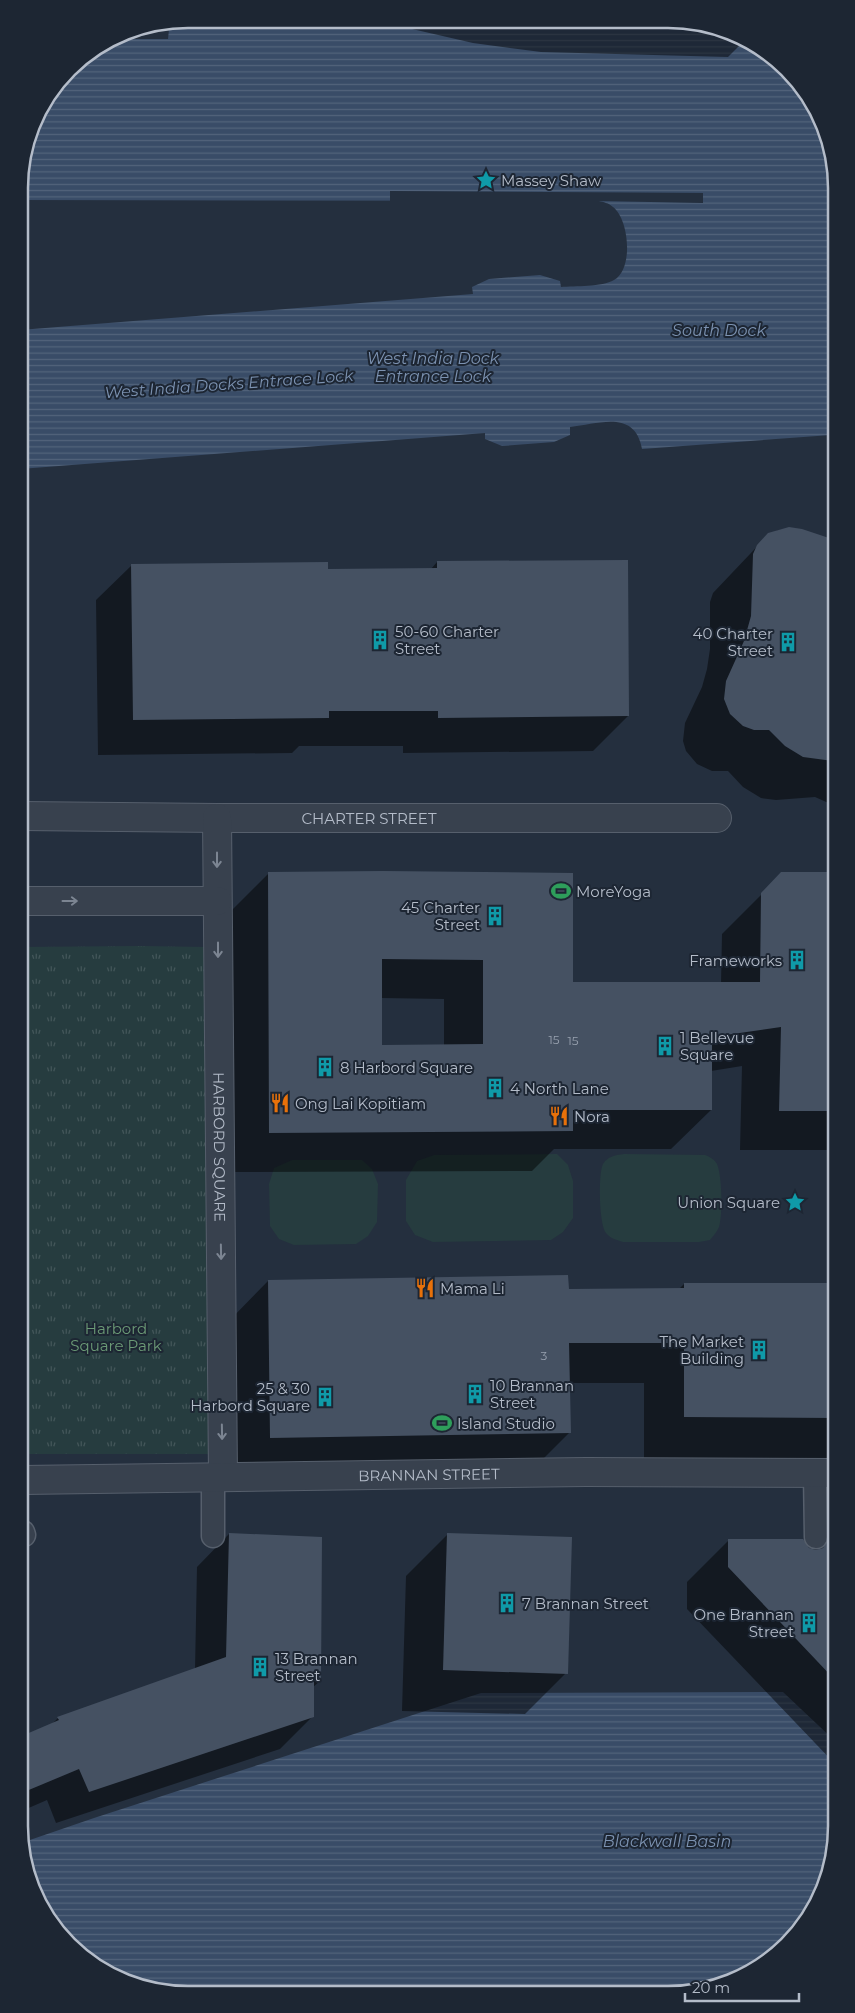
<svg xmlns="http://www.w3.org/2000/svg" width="855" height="2013" font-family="Montserrat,sans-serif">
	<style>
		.park { fill: url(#park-tufts) }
		.garden { fill: #263c3f }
		.water { fill: url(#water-rules) }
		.pier { fill: #242f3e }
		.shadow { fill: #0007; fill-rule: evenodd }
		.building { fill: #455162; fill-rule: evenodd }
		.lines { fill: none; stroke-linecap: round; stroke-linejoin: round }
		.service-casing { stroke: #565f6c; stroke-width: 25 }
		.minor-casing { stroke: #565f6c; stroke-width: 30 }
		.service { stroke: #38414e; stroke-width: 22 }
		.minor { stroke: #38414e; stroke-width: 28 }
		.oneway { stroke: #7c8592 }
		.labels { text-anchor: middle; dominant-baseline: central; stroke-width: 4; stroke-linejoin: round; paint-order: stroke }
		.number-label { font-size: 12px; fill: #98a1af }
		.poi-label { font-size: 15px; fill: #b4bcc9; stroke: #1d2633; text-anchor: start }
		.street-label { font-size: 15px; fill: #b4bcc9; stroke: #1d2633 }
		.park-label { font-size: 15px; fill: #6b9a76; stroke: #1d2633 }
		.water-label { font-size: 16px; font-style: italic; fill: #7c92b1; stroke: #1d2633 }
		.rim { fill: none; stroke: #b4bcc9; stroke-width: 2.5 }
	</style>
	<defs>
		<pattern id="park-tufts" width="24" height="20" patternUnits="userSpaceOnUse" patternTransform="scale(1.25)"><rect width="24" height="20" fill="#263c3f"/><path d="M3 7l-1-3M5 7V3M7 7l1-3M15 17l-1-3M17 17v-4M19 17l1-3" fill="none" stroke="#435659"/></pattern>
		<pattern id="water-rules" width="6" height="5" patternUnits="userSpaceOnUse" patternTransform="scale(1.25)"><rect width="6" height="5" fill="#394c67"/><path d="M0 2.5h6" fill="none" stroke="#53647b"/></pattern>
	</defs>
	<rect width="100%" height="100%" fill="#242f3e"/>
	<!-- park -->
	<path class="park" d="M140,946l65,1 5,507h-187l-1,-507z"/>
	<!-- garden -->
	<g class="garden">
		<path d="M557,1154l11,11 5,16v37l-10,14 -12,8 -118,2 -18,-7 -9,-14v-41l11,-19 17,-6z"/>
		<path d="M624,1154l81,1c5,2 9,4 12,9 5,11 6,51 2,63 -2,5 -6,9 -9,13l-11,2h-76c-6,-2 -12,-3 -17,-9 -7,-8 -8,-60 -3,-69 5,-8 13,-9 21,-10z"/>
		<path d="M292,1160h70l10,9 6,15 -1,38 -9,14 -12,8 -62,1 -15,-6 -9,-13 -1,-42 5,-16z"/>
	</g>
	<!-- water -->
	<g class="water">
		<path d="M188,19l512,3 42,14 45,32 44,76v291l-189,14c-7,-40 -43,-25 -72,-22v8l-16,7 -52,4 -17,-7v-6l-465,36v-139l453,-36 -1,-7 17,-8 51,-4 20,6 1,6c14,-1 41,0 53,-7 20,-11 15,-61 -1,-73 -4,-4 -10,-5 -14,-6l-580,-1v-24l17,-63 40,-52 47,-30z"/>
		<path d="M783,1692l53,50v94l-12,54 -29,47 -43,34 -41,18 -556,2 -42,-14 -45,-32 -44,-76v-27l70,-24 387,-125z"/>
	</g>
	<!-- pier -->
	<g class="pier">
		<path d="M138,28l31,1 -1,10h-57l12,-8z"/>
		<path d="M27,149l-1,50 -7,1v-24z"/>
		<path d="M390,191l313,2v10l-104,-2h-209z"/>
	</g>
	<!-- shadow -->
	<g class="shadow">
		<path d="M388,20l312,2 46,17 -18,18 -187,-5 -68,-9 -87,-20z"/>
		<path d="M19,220h8l1,49 -9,8z"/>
		<path d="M794,528l38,13 1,264 -18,-8 -39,3 -15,-2 -18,-11 -15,-16h-16l-15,-7 -11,-13 -3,-10 2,-18 17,-36 5,-18 3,-20v-47l3,-9 56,-59 10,-4z"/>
		<path d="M437,562l191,154 -35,35 -190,2v-7h-104l-7,7 -194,2 -2,-155 36,-35 195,5 104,-1z"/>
		<path d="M269,873l303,110 149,1 1,-50 60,-60 51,-1 1,277h-94l2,-84 -31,5v39l-40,39h-117l-22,22 -302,1 -1,-259zM381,998l63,1v46l-64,1z"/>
		<path d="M268,1281l299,9 112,-1 5,-5h150l1,174h-191v-75h-75l1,49 -41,41 -299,5 -2,-156z"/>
		<path d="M229,1534l91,147 -8,7 1,28 -33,33 -224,74 -9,-23 -23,10v-74l28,-12 6,-6 137,-48 2,-103z"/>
		<path d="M448,1534l118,139 -41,41 -123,-3 4,-135z"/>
		<path d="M829,1540h6l1,225 -149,-156v-27l41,-41 91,9z"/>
	</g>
	<!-- building -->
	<g class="building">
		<path d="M789,527l13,2 30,10 1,222 -30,-4 -18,-11 -16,-16h-15l-11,-4 -13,-12 -6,-15 2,-18 18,-40 7,-25 2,-62 4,-9 11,-12z"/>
		<path d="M628,560l1,156 -191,2v-7h-109v7l-196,2 -2,-156 197,-2v7l109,-1v-7z"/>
		<path d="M383,871l190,2v109h187l1,-89 20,-21h52l1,239h-55l2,-84 -69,10v73h-139v21l-304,2 -1,-261zM382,959l101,1v84l-101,1z"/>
		<path d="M568,1275l1,14 115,-1v-5h150l1,135 -151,-1v-74h-115l2,90 -301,5 -2,-158z"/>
		<path d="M229,1533l93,4 -1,144h-7v36l-225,75 -10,-23 -55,23v-57l35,-15 -2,-3 169,-60z"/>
		<path d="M447,1533l125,4 -4,137 -125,-4z"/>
		<path d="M728,1539h75l6,9 7,2 7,-2 6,-9h6v141l-107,-113z"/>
	</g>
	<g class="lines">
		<defs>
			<g id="service">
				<path d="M815,1473l1,64"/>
				<path d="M23,1532l1,3"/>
				<path d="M213,1536v-59"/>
			</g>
			<g id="minor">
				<path id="s1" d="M21,816l196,2h500"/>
				<path id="s2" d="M217,818l6,658"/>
				<path d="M21,901h196"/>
				<path id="s3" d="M23,1480l563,-8 249,1"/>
			</g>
		</defs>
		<!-- service casing -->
		<use href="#service" class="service-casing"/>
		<!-- minor casing -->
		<use href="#minor" class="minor-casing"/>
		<!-- service -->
		<use href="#service" class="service"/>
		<!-- minor -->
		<use href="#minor" class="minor"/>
	</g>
	<!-- one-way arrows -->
	<defs><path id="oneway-shaft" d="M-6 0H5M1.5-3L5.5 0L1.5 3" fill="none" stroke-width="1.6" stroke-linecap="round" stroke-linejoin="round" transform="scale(1.25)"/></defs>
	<g class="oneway">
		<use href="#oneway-shaft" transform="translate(217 860) rotate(90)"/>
		<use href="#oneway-shaft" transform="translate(70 901)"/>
		<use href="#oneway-shaft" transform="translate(218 950) rotate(90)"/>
		<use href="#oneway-shaft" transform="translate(221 1252) rotate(89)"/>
		<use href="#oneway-shaft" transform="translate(222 1432) rotate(89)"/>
	</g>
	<!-- icons -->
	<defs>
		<symbol id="sight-bare" viewBox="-9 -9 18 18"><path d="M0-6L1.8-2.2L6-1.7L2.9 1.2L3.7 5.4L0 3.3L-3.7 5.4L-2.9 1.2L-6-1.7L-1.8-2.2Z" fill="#0f9aa8" stroke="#1d2633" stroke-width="2.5" paint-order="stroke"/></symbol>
		<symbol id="building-bare" viewBox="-9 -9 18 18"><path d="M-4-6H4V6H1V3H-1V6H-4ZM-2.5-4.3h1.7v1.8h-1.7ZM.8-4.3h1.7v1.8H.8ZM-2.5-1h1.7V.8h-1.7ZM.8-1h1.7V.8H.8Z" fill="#0f9aa8" stroke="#1d2633" stroke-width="2.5" paint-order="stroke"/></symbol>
		<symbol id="stadium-bare" viewBox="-9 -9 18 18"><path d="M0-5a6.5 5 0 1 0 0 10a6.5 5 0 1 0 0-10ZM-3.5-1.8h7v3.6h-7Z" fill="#2e9e5b" stroke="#1d2633" stroke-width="2.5" paint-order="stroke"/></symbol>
		<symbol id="restaurant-bare" viewBox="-9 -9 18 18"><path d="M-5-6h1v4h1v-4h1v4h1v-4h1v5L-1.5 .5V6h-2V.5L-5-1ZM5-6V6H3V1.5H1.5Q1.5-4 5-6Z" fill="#e8710a" stroke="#1d2633" stroke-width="2.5" paint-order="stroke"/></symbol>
	</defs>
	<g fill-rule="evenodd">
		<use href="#sight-bare" x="472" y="166" width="28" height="28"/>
		<use href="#building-bare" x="366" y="626" width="28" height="28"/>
		<use href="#building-bare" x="774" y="628" width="28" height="28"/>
		<use href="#stadium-bare" x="547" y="877" width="28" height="28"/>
		<use href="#building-bare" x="481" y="902" width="28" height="28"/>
		<use href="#building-bare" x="783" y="946" width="28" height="28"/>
		<use href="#building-bare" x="651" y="1032" width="28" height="28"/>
		<use href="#building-bare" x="311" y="1053" width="28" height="28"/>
		<use href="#building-bare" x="481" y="1074" width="28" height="28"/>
		<use href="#restaurant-bare" x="266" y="1089" width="28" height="28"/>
		<use href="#restaurant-bare" x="545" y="1102" width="28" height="28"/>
		<use href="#sight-bare" x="781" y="1188" width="28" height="28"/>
		<use href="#restaurant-bare" x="411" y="1274" width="28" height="28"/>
		<use href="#building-bare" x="745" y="1336" width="28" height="28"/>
		<use href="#building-bare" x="461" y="1380" width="28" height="28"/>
		<use href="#building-bare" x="311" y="1383" width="28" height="28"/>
		<use href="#stadium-bare" x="428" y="1409" width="28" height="28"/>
		<use href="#building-bare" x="493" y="1589" width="28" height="28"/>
		<use href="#building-bare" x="795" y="1609" width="28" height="28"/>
		<use href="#building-bare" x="246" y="1653" width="28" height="28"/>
	</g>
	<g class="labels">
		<!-- number labels -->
		<g class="number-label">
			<text x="554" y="1039">15</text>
			<text x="573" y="1040">15</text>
			<text x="544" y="1355">3</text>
		</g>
		<!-- poi labels -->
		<g class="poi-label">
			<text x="501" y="180">Massey Shaw</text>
			<text x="395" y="631">50-60 Charter<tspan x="395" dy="17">Street</tspan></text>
			<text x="773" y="633" text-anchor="end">40 Charter<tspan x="773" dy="17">Street</tspan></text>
			<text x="576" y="891">MoreYoga</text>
			<text x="480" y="907" text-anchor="end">45 Charter<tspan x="480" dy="17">Street</tspan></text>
			<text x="782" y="960" text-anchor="end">Frameworks</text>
			<text x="680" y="1037">1 Bellevue<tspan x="680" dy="17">Square</tspan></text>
			<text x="340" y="1067">8 Harbord Square</text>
			<text x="510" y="1088">4 North Lane</text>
			<text x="295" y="1103">Ong Lai Kopitiam</text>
			<text x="574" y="1116">Nora</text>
			<text x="780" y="1202" text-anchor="end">Union Square</text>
			<text x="440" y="1288">Mama Li</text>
			<text x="744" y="1341" text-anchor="end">The Market<tspan x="744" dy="17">Building</tspan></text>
			<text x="490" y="1385">10 Brannan<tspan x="490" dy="17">Street</tspan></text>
			<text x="310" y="1388" text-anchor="end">25 &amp; 30<tspan x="310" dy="17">Harbord Square</tspan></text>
			<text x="457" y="1423">Island Studio</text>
			<text x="522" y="1603">7 Brannan Street</text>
			<text x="794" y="1614" text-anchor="end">One Brannan<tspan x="794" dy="17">Street</tspan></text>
			<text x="275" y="1658">13 Brannan<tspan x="275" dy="17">Street</tspan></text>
		</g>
		<!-- street labels -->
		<g class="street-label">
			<text stroke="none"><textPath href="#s1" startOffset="348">CHARTER STREET</textPath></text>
			<text stroke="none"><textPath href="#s2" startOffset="329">HARBORD SQUARE</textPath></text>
			<text stroke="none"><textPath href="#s3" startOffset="406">BRANNAN STREET</textPath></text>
		</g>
		<!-- park labels -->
		<g class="park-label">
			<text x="116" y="1328">Harbord<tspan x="116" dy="17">Square Park</tspan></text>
		</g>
		<!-- water labels -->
		<g class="water-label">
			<text x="719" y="330">South Dock</text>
			<text x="433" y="358">West India Dock<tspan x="433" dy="18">Entrance Lock</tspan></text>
			<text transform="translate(229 384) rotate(-4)">West India Docks Entrace Lock</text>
			<text x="667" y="1841">Blackwall Basin</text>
		</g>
	</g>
	<!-- crop -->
	<path d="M0 0H855V2013H0ZM188 28H668A160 160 0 0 1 828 188V1826A160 160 0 0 1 668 1986H188A160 160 0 0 1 28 1826V188A160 160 0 0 1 188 28Z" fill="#1d2633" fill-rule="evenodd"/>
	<path class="rim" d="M188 28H668A160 160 0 0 1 828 188V1826A160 160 0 0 1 668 1986H188A160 160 0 0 1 28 1826V188A160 160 0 0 1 188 28Z"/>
	<!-- scale -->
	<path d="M685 1993v8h114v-8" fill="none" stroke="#b4bcc9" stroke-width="2.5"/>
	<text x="692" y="1993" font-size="15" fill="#b4bcc9" stroke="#1d2633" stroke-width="4" paint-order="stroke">20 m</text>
</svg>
